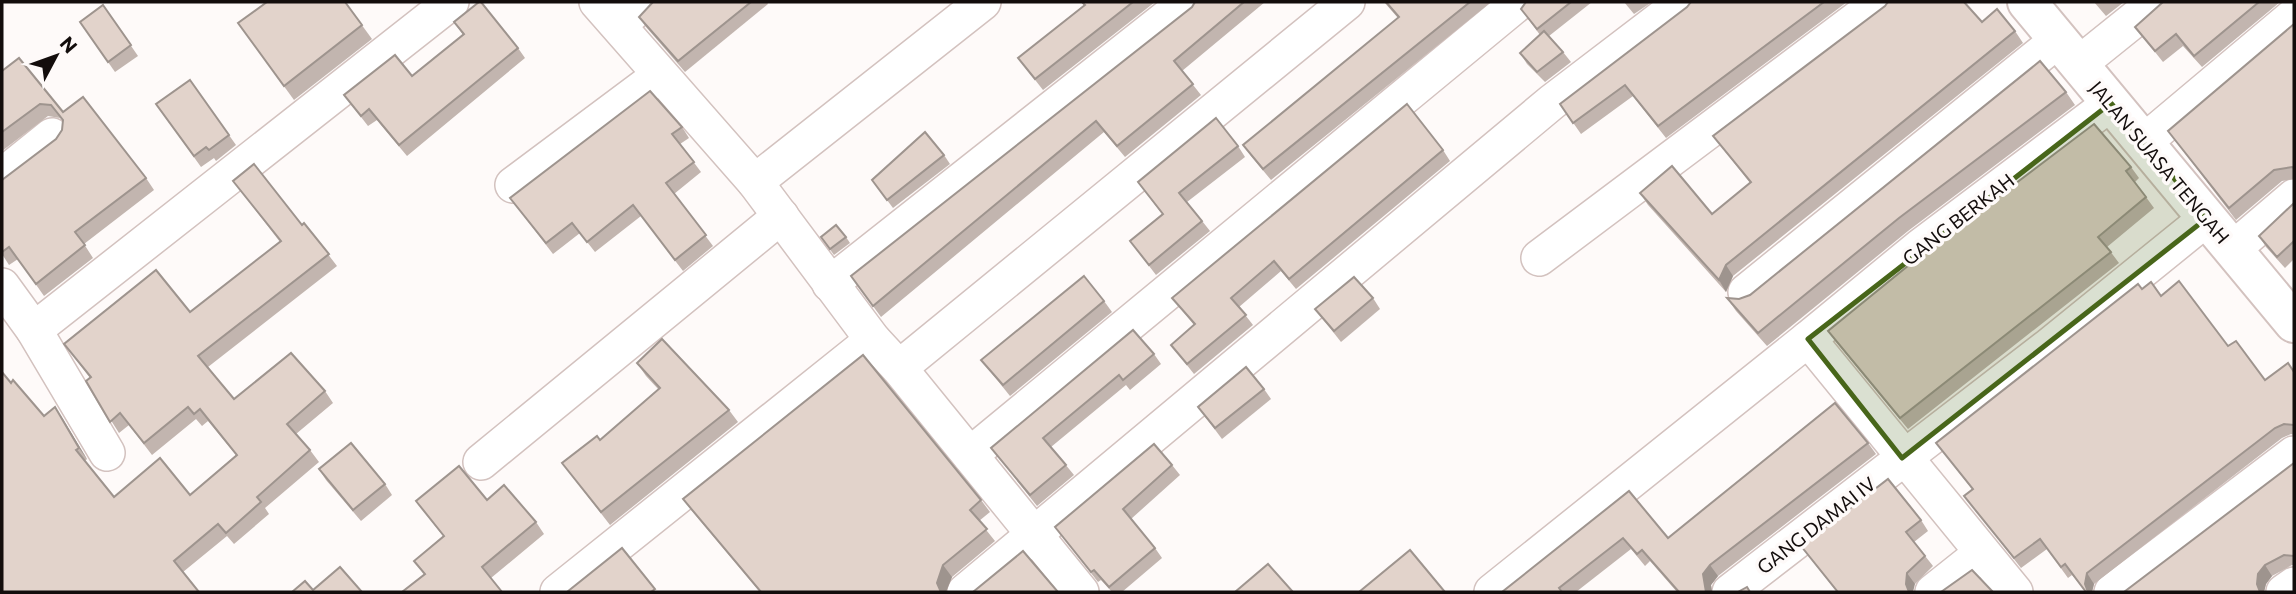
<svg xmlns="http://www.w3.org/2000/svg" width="2296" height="594" font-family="Commissioner,sans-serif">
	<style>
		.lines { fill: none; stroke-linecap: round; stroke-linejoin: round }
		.minor-casing { stroke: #d3c2bf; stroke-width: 38 }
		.tertiary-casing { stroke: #d3c2bf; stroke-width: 42 }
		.minor { stroke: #fff; stroke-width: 35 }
		.tertiary { stroke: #fff; stroke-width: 38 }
		.wall { fill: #c2b5af }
		.shaded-wall { fill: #9e948e }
		.building { fill: #e2d3cb; stroke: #9e948e; stroke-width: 2 }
		.marked { fill: #48661a; fill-opacity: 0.2; stroke: #48661a; stroke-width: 5; stroke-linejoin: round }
		.labels { text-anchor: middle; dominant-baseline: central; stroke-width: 7; stroke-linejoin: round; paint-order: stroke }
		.street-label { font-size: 19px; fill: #130d0c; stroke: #fefaf9 }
	</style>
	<rect width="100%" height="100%" fill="#fefaf9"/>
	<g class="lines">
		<defs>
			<g id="minor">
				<path d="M597,2l158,180 118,158 26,28 182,224"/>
				<path d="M619,24l26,-22"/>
				<path d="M2079,64l77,-62"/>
				<path d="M2144,142l150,-126"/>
				<path d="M2,176l50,-40"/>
				<path d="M755,182l228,-180"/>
				<path d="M513,185l146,-109"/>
				<path d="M2233,249l61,-52"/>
				<path d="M1539,258l341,-256"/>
				<path d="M830,284l357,-282"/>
				<path d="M2,286l32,44 73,123"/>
				<path d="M1746,292l312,-252"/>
				<path d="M34,330l417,-328"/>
				<path d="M1808,339l112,-92 191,-144"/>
				<path d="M899,368l448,-366"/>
				<path d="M970,455l549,-453"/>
				<path d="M481,462l300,-246"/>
				<path d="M558,592l315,-252"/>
				<path d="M965,592l587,-490 131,-100"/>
				<path d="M1492,592l316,-253 207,253"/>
				<path d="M1730,592l319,-246 158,-128"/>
				<path d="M1933,592l49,-39"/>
				<path d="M2112,592l182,-138"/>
				<path d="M2284,592l10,-7"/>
			</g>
			<path id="tertiary" d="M2027,2l267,321"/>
		</defs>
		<!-- minor casing -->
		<use href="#minor" class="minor-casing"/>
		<!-- tertiary casing -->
		<use href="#tertiary" class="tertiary-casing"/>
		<!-- minor -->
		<use href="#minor" class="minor"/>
		<!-- tertiary -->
		<use href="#tertiary" class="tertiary"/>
	</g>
	<!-- wall -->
	<g class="wall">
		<path d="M345,2l27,37 -78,61 -56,-77z"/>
		<path d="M653,2h114l1,2 -83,68 -39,-45 -7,-10z"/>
		<path d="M1081,2h74l-112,88 -25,-32 66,-53z"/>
		<path d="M1195,2h70l-83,69 19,24 -76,62 -21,-25 -223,185 -30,-41 341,-269z"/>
		<path d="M1384,2h107l-220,178 -20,-24 -8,-11 155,-127z"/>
		<path d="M1526,2h66l-43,34 14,16 8,10 -26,20 -18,-18 -7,-11 20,-18 -19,-26z"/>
		<path d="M1624,2h28l-18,12z"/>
		<path d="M1691,2h156l-181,136 -33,-42 -52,38 -21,-30 127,-97z"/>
		<path d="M2094,2h30l-18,14z"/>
		<path d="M2163,2h117l-78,65 -19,-21 -20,16 -28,-35z"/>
		<path d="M103,5l35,51 -23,16 -35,-50z"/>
		<path d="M1885,6l97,16 33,9 8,12 -290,233 -7,16 -78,-87 -8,-12 72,21 38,-31 -37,-47z"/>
		<path d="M454,22l64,26 7,10 -118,98 -30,-36 -9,6 -24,-31 68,-19 51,-41z"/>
		<path d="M2294,24v155l-12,2 -46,39 -68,-89z"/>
		<path d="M2,71l61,41 83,66 8,12 -70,54 9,14 -49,38 -26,-37 -9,6 -7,-11v-74l54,-41 6,-9 1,-9 -3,-3 -12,-2 -46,35z"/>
		<path d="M190,80l46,65 -20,16 -2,-3 -13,9 -45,-63z"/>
		<path d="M2066,92l9,13 -167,126 -141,115 -31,-35 -9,-13 12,1 11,-4z"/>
		<path d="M682,127l7,11 -9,6 21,28 -27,22 39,52 -30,25 -42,-55 -46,36 -15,-19 -27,21 -43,-56z"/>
		<path d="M1238,146l7,11 -58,45 23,29 -54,44 -26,-34 32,-27 -24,-32z"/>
		<path d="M1443,150l7,11 -154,128 -15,-18 -42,36 14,18 -59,49 -23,-29 23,-20 -22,-27z"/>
		<path d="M944,155l6,9 -57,44 -21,-28z"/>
		<path d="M254,164l48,61 2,-2 33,43 -129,101 26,32 57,-46 34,38 8,12 -37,31 14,16 9,12 -54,46 4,6 -35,30 -7,-8 -44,36 16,20h-197v-220l9,11 2,-3 31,36 11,-9 32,52 -2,2 29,36 46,-39 30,37 46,-40 -28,-34 -6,5 -6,-7 -44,36 -23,-30 -10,8 -33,-52 4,-3 -26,-34 92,-74 34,42 90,-70 -47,-61z"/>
		<path d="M2131,167l8,11 -4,4 19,26 -47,39 12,16 -211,166 -72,-87 -8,-11z"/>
		<path d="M2294,203v56l-9,9 -19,-21 -7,-11z"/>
		<path d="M821,237h25l4,6 -16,12z"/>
		<path d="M2142,289l19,7 67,50 37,34 29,-8v63l-3,-1 -9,4 -188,146 -2,8h-6l-14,-17 -4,3 -21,-29 -26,19 -57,-72 8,-7 -36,-46z"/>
		<path d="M1373,298l7,11 -39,33 -26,-33z"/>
		<path d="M1104,301l8,11 -102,84 -29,-36z"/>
		<path d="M1154,354l7,10 -31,26 -4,-5 -75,62 23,28 -37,31 -46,-58z"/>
		<path d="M637,363l92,47 9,12 -128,103 -48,-62 38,-23 59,-50 -13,-14z"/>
		<path d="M1264,389l7,10 -49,40 -24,-32z"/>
		<path d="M1868,443l8,11 -158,122 -7,9 1,7h-35l-27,-31 -5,5 -14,-17 -55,43h-74l127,-101 39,47z"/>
		<path d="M2294,463v102h-2l-20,11 -6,8 -2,8h-140z"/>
		<path d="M1172,465l8,10 -49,44 24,29 7,10 -40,34h-10l-11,-12 -3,2 -43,-55z"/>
		<path d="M319,469l66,15 7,11 -31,26 -35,-41z"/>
		<path d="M683,499l298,1 9,12 -11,9 16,20 -43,36 -6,15h-186l-68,-81z"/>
		<path d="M487,500l49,22 8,12 -53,44 -67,-4 -10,-13 29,-25 -27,-35z"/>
		<path d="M1921,520l7,11 -14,11 19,24 -18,18 -78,8 -36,-46z"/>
	</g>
	<!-- shaded-wall -->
	<g class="shaded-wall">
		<path d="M1726,265l7,11 -7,16 -7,-12z"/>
		<path d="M55,407l8,12 24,40 -8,-11z"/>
		<path d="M943,565l9,12 -6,15h-5l-4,-9z"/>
		<path d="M1710,565l8,11 -7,9 1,7h-6l-3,-18z"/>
		<path d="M2265,565l7,11 -6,8 -2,8h-4l-3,-8 1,-10z"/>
		<path d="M1907,573l8,11 -2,8h-4l-3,-8z"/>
		<path d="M2087,573l7,11 -2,8h-4l-3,-8z"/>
	</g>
	<!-- building -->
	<g class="building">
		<path d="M267,2h78l17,23 -78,61 -46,-63z"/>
		<path d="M479,2h2l37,46 -119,97 -30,-36 -8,7 -17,-21 51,-40 17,21 52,-42 -10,-12z"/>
		<path d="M653,2h98l-73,59 -39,-44z"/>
		<path d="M1082,2h51l-98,77 -17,-21 67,-53z"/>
		<path d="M1195,2h49l-70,59 19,23 -76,62 -21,-25 -223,185 -22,-30 341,-269z"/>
		<path d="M1386,2h84l-207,167 -20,-24 156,-128z"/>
		<path d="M1526,2h45l-34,27 -16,-20z"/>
		<path d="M1691,2h133l-166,124 -33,-41 -52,38 -13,-19 127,-97z"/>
		<path d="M1888,2h76l18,20 15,-13 18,22 -289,234 -7,15 -79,-87 32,-27 40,48 39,-32 -38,-46 172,-130z"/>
		<path d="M2163,2h96l-65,54 -18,-22 -21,17 -20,-24z"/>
		<path d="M103,5l28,40 -23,17 -28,-40z"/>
		<path d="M2294,24v144l-2,-1 -18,3 -45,38 -61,-77z"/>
		<path d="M1544,31l19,21 -26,20 -17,-19z"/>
		<path d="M19,58l44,54 20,-15 63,81 -71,54 10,13 -49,39 -27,-37 -7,5v-72l54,-41 6,-9 1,-10 -12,-15 -11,-1 -38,28v-61z"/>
		<path d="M2040,61l26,31 -167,126 -141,115 -31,-35 12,1 11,-4z"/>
		<path d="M190,80l39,55 -20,15 -3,-3 -12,9 -38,-52z"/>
		<path d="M650,91l32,36 -10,7 22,28 -28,21 40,52 -31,25 -42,-55 -46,37 -15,-19 -26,20 -36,-45z"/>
		<path d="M1407,104l36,46 -154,129 -15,-18 -43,37 15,17 -59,49 -16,-19 24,-21 -23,-26z"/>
		<path d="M1216,118l22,28 -59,47 23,28 -53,44 -19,-24 33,-27 -25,-32z"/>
		<path d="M2094,124l37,43 -5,4 20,26 -48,40 13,15 -211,166 -72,-87 97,-79z"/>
		<path d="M925,132l19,23 -57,45 -15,-20z"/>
		<path d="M254,164l48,61 2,-2 25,31 -131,102 36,43 57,-46 34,38 -38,33 23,26 -53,47 4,5 -35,31 -8,-9 -44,37 25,31h-197v-220l9,11 2,-3 31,36 11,-9 24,41 -3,2 38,47 46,-39 30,37 47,-40 -37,-46 -6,5 -6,-7 -44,36 -24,-30 -10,9 -24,-41 5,-4 -27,-33 92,-74 34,42 91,-71 -48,-60z"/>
		<path d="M2294,203v38l-17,16 -18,-21z"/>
		<path d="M836,225l10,12 -16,12 -9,-12z"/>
		<path d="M1084,276l20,25 -101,84 -22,-25z"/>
		<path d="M1354,277l19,21 -39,33 -19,-22z"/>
		<path d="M2179,281l49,65 8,-5 29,39 23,-17 6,9v53l-10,-1 -9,4 -188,145 -2,11 3,8h-2l-21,-28 -4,3 -21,-28 -26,19 -50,-62 9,-7 -37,-46 202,-159 4,5 9,-7 10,14z"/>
		<path d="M1133,330l21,24 -31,26 -4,-5 -76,63 23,27 -36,30 -39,-47z"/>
		<path d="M662,339l67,71 -128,102 -39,-49 35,-27 3,4 60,-52 -23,-25z"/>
		<path d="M863,355l118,145 -11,10 17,19 -44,36 -6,18 4,9h-180l-78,-93z"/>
		<path d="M1246,367l18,22 -49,39 -17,-21z"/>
		<path d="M1835,403l33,40 -158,122 -7,9 3,18h-27l-37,-42 -5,4 -14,-16 -64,50 3,4h-60l127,-101 39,47z"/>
		<path d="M351,443l34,41 -32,26 -34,-41z"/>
		<path d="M1154,444l18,21 -49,44 32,39 -46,39 -15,-17 -3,2 -36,-45z"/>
		<path d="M2294,463v93l-10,-1 -19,10 -7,9 -1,10 3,8h-136z"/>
		<path d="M459,466l28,34 17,-15 32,37 -54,45 20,25h-100l23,-18 -11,-13 30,-25 -28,-35z"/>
		<path d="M1888,479l33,41 -15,12 19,24 -18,17 -1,11 3,8h-73l1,-1 -36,-45z"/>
		<path d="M622,548l33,41 -4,3h-84z"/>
		<path d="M1410,550l35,42h-86z"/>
		<path d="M1023,551l35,41h-85z"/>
		<path d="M1268,564l25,28h-58z"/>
		<path d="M340,567l22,25h-70l13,-11 8,9z"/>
		<path d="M1972,570l21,22h-52z"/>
		<path d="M1747,587l3,5h-12z"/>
	</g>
	<!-- marked area -->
	<path class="marked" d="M2111,103l96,115 -305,240 -94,-119z"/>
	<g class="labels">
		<!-- street labels -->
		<g class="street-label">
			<text transform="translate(2160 162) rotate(50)">JALAN SUASA TENGAH</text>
			<text transform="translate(1958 219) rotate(-38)">GANG BERKAH</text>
			<text transform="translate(1816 525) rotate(-38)">GANG DAMAI IV</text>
		</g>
	</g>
	<!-- border -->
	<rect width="2296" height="594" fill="none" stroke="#130d0c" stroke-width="7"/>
	<!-- north arrow -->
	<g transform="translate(56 56) rotate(49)" stroke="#fefaf9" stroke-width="5" paint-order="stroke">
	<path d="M0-5L12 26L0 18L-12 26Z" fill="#130d0c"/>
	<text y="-10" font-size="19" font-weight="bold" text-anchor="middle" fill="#130d0c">N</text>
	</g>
</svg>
